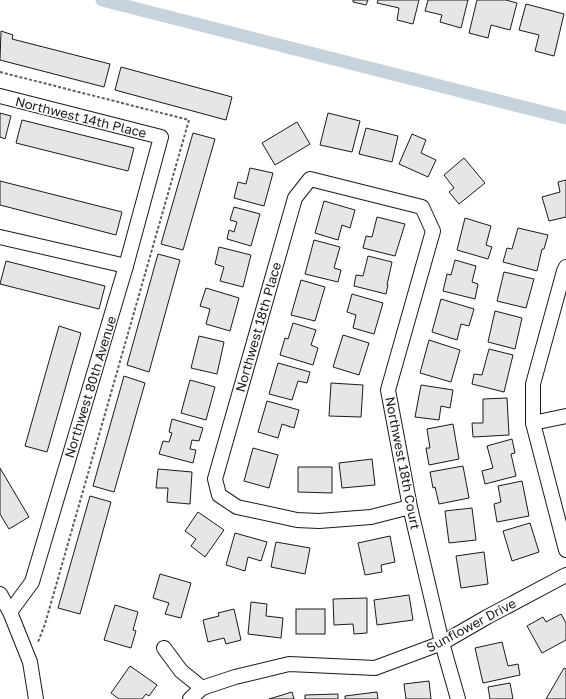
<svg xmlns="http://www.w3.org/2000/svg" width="566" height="699" font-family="'Golos Text',sans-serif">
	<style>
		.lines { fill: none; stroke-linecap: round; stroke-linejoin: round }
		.canal { stroke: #c6d2dc; stroke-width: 13 }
		.building { fill: #e6e6e6; stroke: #1a1a1a }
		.minor-casing { stroke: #1a1a1a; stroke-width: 16 }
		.path { stroke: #5f5f5f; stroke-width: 2; stroke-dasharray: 3 2; stroke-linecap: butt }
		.minor { stroke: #fff; stroke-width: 14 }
		.labels { text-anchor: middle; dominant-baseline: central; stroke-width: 3; stroke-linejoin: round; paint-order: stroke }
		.street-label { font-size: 13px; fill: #1a1a1a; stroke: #fff }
	</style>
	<rect width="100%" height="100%" fill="#fff"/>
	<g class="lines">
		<!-- canal -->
		<path class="canal" d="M102,0l464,118"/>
	</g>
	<!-- building -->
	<g class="building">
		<path d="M353,0h15l-2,5 -13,-3z"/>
		<path d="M378,0h41l-6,24 -16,-4 2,-12 -22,-5z"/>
		<path d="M428,0h40l-7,28 -21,-6 2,-7 -17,-4z"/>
		<path d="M477,0h29l11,3 -7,27 -19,-5 -3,13 -19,-5z"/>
		<path d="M526,4l38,10 -10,42 -19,-5 4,-16 -20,-5z"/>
		<path d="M1,31l12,4 -1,4 98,25 -6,23 -104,-27z"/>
		<path d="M121,67l111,30 -6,23 -111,-30z"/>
		<path d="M0,113l11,3 -6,23 -5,-2z"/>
		<path d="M328,113l32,8 -8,31 -32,-7z"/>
		<path d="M22,120l112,28 -6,23 -112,-28z"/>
		<path d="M297,122l13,22 -35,21 -13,-22z"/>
		<path d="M366,128l32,8 -6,26 -33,-8z"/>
		<path d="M193,133l22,6 -32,111 -22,-6z"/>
		<path d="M412,134l14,6 -5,13 15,7 -8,17 -29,-13z"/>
		<path d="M464,158l21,25 -26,21 -10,-12 5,-4 -10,-13z"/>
		<path d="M250,168l23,5 -9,33 -30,-8 4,-16 8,2z"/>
		<path d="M566,180v37l-17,4 -7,-24 18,-5 -2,-10z"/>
		<path d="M0,181l122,31 -6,23 -116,-30z"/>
		<path d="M324,201l31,9 -5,18 -8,-3 -4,15 -23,-7z"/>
		<path d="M234,207l26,7 -9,32 -24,-7 2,-9 5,2 3,-10 -7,-2z"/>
		<path d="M377,217l28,7 -10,32 -32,-8 3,-12 6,1z"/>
		<path d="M465,218l26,8 -5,19 6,2 -4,12 -31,-9z"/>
		<path d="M518,228l30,7 -4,14h-2l-5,22 -34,-9 4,-14 5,1z"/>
		<path d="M314,240l26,7 -6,21 7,2 -3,12 -33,-8z"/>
		<path d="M219,247l32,8 -8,32 -23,-6 4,-14 -9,-3z"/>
		<path d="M158,254l22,6 -31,112 -22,-7z"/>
		<path d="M368,256l24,6 -5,23h1l-2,9 -32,-8 2,-11 7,1z"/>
		<path d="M455,260l21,6 -4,16 6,2 -3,15 -32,-8 4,-17 4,1z"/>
		<path d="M6,261l99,25 -6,23 -99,-25z"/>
		<path d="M504,272l30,7 -8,29 -29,-7z"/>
		<path d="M301,280l24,7 -10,34 -24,-6z"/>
		<path d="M206,288l33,10 -9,33 -24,-7 4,-15 -10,-3z"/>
		<path d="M352,294l31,9 -9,31 -21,-6 3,-13 -9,-3z"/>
		<path d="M441,299l33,10 -5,17 -8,-2 -4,16 -25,-8z"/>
		<path d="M495,311l27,7 -7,31 -27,-7z"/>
		<path d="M293,323l23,7 -5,15 7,3 -5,17 -33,-10 5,-17 3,1z"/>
		<path d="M59,326l22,7 -34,119 -22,-6z"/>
		<path d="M343,335l26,8 -10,32 -26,-8z"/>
		<path d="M199,336l25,6 -7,32 -26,-6z"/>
		<path d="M429,340l31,10 -9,32 -31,-9z"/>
		<path d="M489,349l24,6 -9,37 -32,-8 2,-10 8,1z"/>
		<path d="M278,363l32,9 -3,11 -9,-2 -6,19 -23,-6z"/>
		<path d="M124,376l21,7 -31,109 -21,-6z"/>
		<path d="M190,380l25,7 -9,33 -25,-7z"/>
		<path d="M331,383l32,2 -2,32 -32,-1z"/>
		<path d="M421,385l32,5 -3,18 -9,-2 -2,14 -24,-3z"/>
		<path d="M507,398l2,37 -36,2 -1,-14h11v-24z"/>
		<path d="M267,401l32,9 -5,18 -12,-4 -4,14 -20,-6z"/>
		<path d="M172,419l31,9 -4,13 -7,-1 -2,9 6,1 -3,13 -34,-9 4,-13 6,1 3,-9 -3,-1z"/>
		<path d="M453,424l6,35 -30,6 -3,-17h4l-3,-19z"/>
		<path d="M512,439l3,14 -4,1 5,22 -31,8 -3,-13 11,-3 -6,-22z"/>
		<path d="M253,448l25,7 -9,33 -25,-7z"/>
		<path d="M372,459l3,26 -33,3 -3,-25z"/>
		<path d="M463,466l6,32 -30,6 -4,-17 -2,1 -3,-16z"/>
		<path d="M298,467h34v26l-34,-1z"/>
		<path d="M0,468l29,49 -20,12 -9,-15z"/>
		<path d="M158,469l34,3 -2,32 -23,-2 1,-14h-12z"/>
		<path d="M522,481l7,35 -32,6 -3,-18 7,-2 -3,-16z"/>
		<path d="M90,496l21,6 -31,112 -22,-6z"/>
		<path d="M472,508l4,32 -27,3 -4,-32z"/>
		<path d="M198,512l26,18 -19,27 -14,-11 5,-7 -11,-8z"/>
		<path d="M530,523l9,29 -27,9 -9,-30z"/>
		<path d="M235,533l32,9 -6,19 -13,-4 -3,14 -19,-6z"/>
		<path d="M390,536l5,26 -14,3 1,7 -17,3 -7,-32z"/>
		<path d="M276,542l34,6 -5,26 -34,-7z"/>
		<path d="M484,552l4,32 -27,4 -5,-32z"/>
		<path d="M160,574l31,9 -10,35 -16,-4 4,-11 -16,-5z"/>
		<path d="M409,595l4,25 -36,5 -3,-25z"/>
		<path d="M367,598v35l-13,1 -1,-10 -19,1 -1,-26z"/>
		<path d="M251,602l16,2 -1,12 17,2 -2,20 -33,-4z"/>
		<path d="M115,605l23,7 -5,18 3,1 -5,17 -27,-8z"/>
		<path d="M234,609l7,31 -15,4 -2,-6 -16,4 -5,-22 16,-4 -1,-3z"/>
		<rect x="296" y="609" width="29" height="25"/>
		<path d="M561,614l5,9v17l-24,13 -15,-27 16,-9 3,5z"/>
		<path d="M502,642l6,24 10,-2 2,11 -37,8 -8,-35z"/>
		<path d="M130,666l27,19 -8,11 -3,-2 -4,5h-23l-8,-6z"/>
		<path d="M564,668l2,1v30h-20z"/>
		<path d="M429,681l2,18h-25l-2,-15z"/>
		<path d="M510,683l3,16h-23l-2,-12z"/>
		<path d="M292,692l2,7h-25z"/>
		<path d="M377,692l1,7h-33v-3z"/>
		<path d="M338,694v5h-33v-4z"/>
	</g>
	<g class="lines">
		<defs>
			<g id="minor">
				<path d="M0,96l161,41 -35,129 -94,316 -22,30"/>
				<path d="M0,237l126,29"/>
				<path d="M566,267l-2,4 -31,113v39l33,127"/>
				<path d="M533,423l33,-7"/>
				<path d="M410,507l-39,10 -52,4 -22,-1 -60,-13 -18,-12 -4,-16 80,-281 15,-19 112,28 11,24 -45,159 22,117 32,136 16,56"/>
				<path d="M0,594l10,18 20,50 6,37"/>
				<path d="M164,648l17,23 21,17"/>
				<path d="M190,699l12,-11 33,-11 54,-13 86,4 67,-25 45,-26 79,-42"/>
			</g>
		</defs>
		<!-- minor casing -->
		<use href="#minor" class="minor-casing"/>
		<!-- path -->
		<path class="path" d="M0,72l189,48 -144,504 -7,18"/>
		<!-- minor -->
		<use href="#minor" class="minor"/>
	</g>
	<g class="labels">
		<!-- street labels -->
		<g class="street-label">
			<text transform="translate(81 117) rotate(14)">Northwest 14th Place</text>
			<text transform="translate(258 327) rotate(-74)">Northwest 18th Place</text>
			<text transform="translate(90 387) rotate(-73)">Northwest 80th Avenue</text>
			<text transform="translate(403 463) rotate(79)">Northwest 18th Court</text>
			<text transform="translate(471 625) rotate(-28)">Sunflower Drive</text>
		</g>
	</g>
</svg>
